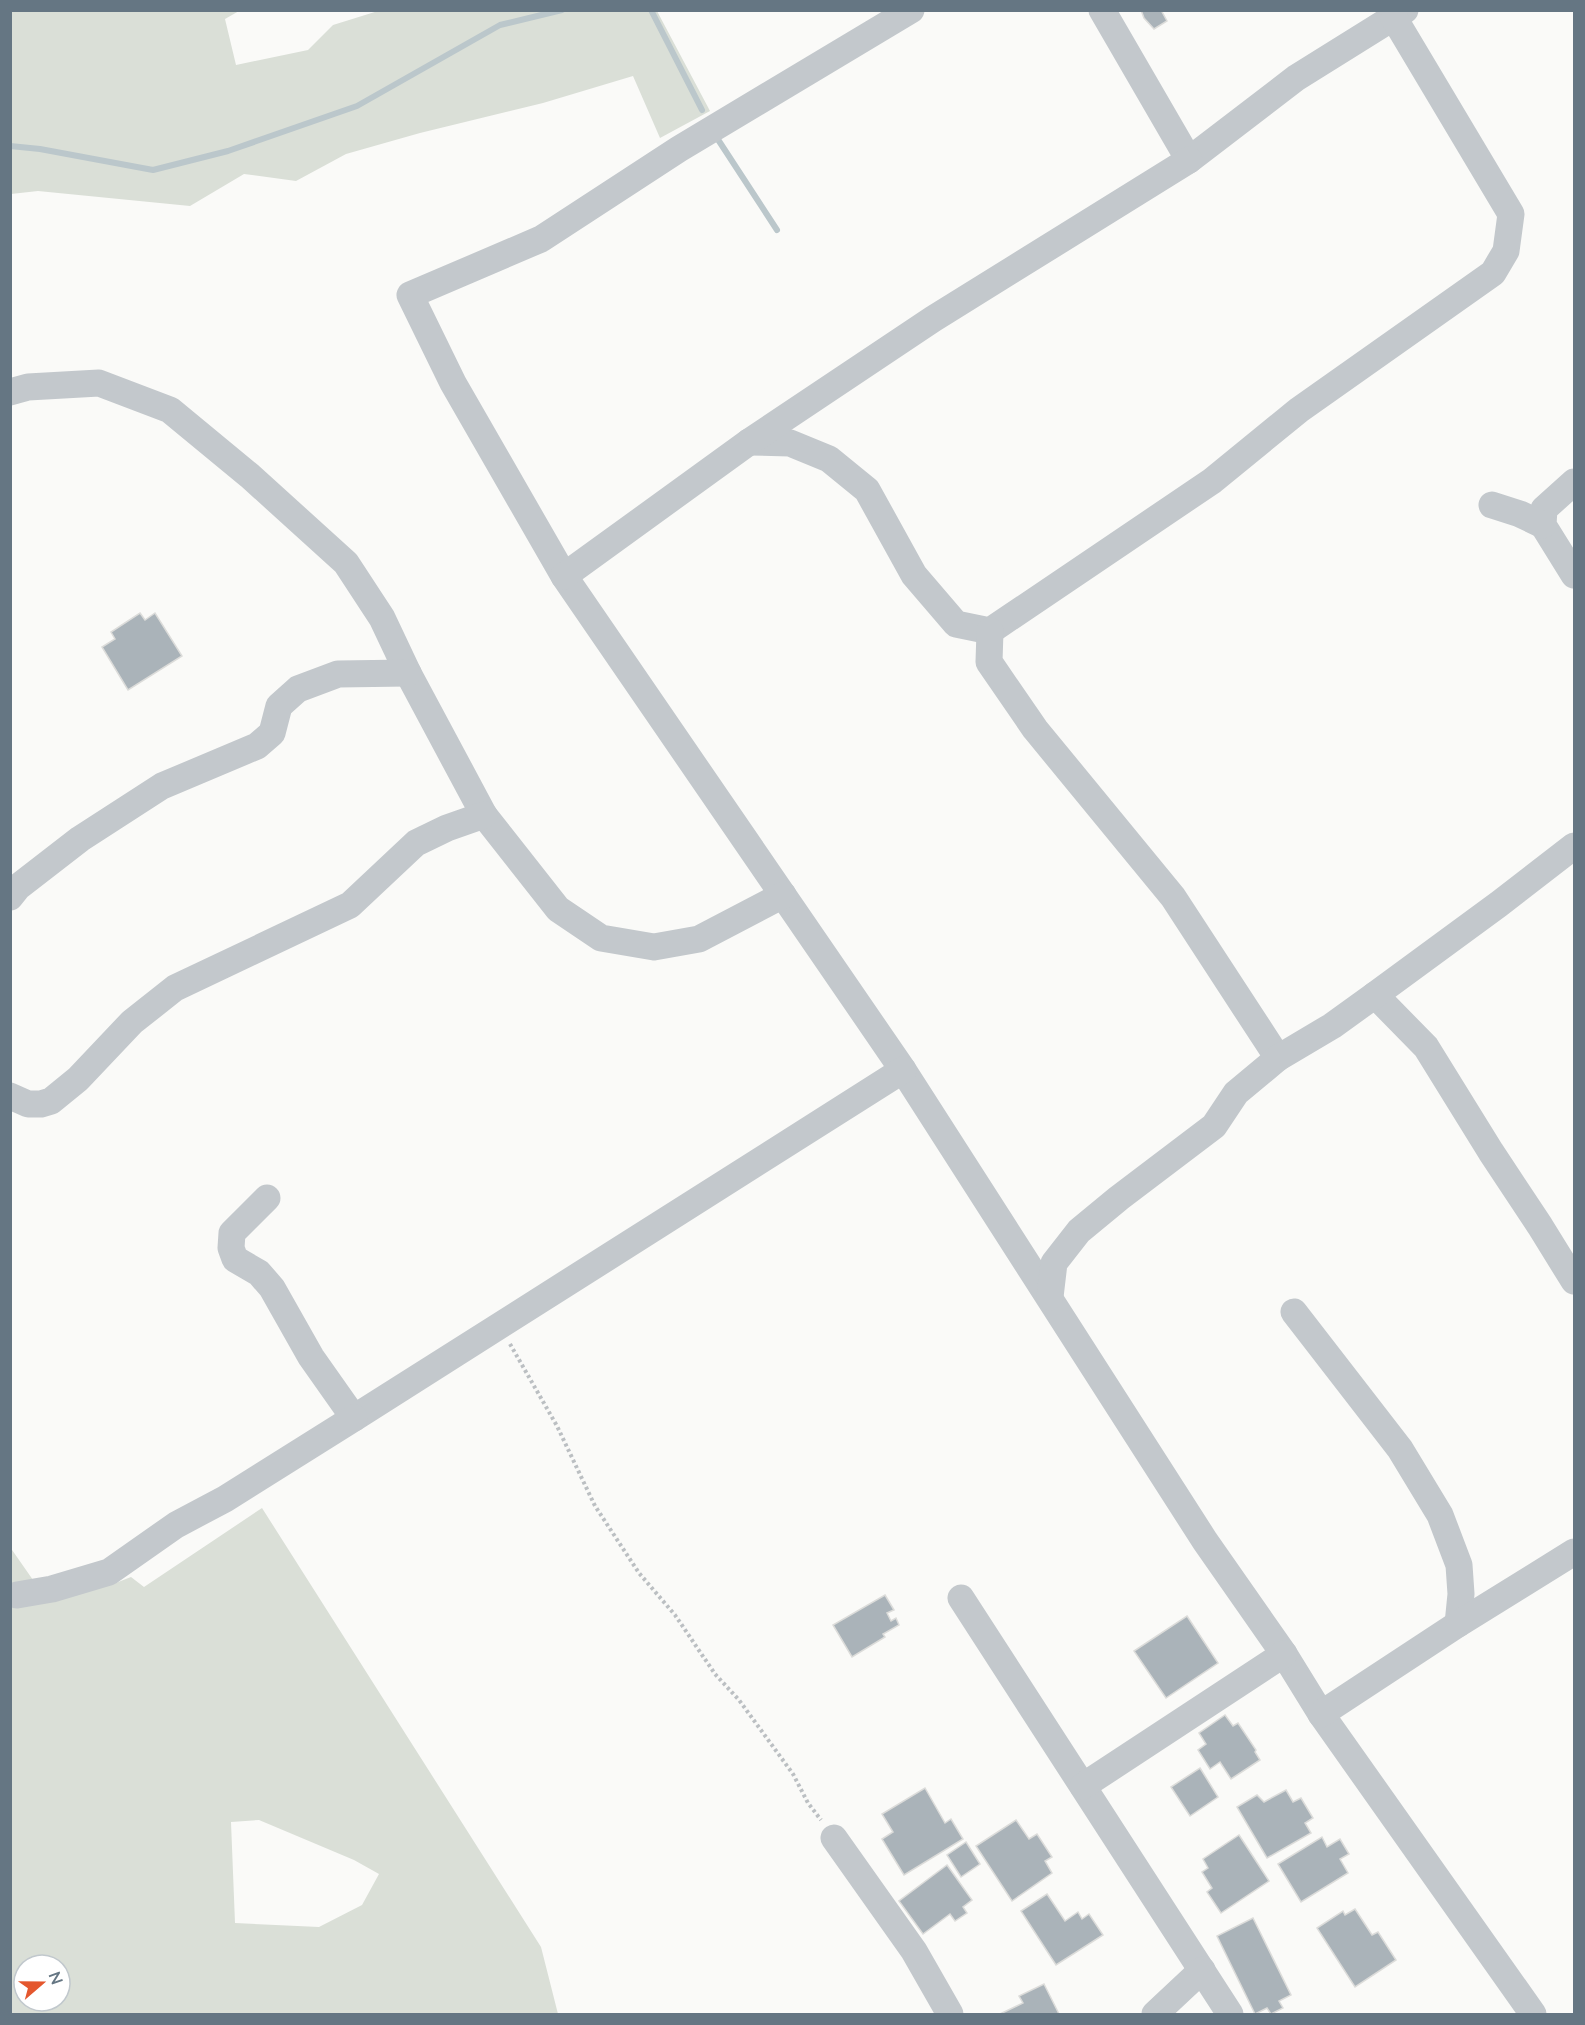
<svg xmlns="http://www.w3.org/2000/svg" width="1585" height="2025" font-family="Lato,sans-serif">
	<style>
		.green { fill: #dadfd7; fill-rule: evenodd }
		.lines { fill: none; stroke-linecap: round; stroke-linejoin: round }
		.stream { stroke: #bbc7cb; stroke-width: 6 }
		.building { fill: #aab3b9; stroke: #dcdcda; stroke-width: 1.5 }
		.path { stroke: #bbbfc2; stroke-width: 4; stroke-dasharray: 3 3; stroke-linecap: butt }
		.minor { stroke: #c3c8cc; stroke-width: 27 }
	</style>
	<rect width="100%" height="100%" fill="#fafaf8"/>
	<!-- green -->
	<g class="green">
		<path d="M11,10l228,1 -14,8 11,46 72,-15 25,-25 45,-14h279l53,100 -50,27 -27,-62 -90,27 -123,30 -74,21 -50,27 -52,-7 -54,32 -152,-15 -27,3z"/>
		<path d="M262,1508l279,439 17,67h-547l-1,-467 23,33 80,4 18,-7 13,10zM259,1820l95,40 25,14 -17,31 -43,22 -84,-4 -4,-101zM24,1965h36v36h-36z"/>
	</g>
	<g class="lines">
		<!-- stream -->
		<g class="stream">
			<path d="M651,10l51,100"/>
			<path d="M717,138l60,92"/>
			<path d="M10,146l30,3 113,21 75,-19 129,-45 143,-81 62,-15"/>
		</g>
	</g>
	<!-- building -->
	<g class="building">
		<path d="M1141,10h20l6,11 -13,8 -10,-11z"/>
		<path d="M140,613l5,7 10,-7 27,43 -54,34 -26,-43 13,-8 -4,-7z"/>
		<path d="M885,1595l9,15 -7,3 4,8 5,-3 3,7 -16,9 2,3 -33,20 -19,-32z"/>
		<path d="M1187,1616l31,47 -52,35 -32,-47z"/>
		<path d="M1225,1715l8,11 5,-3 18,27 -1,2 5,8 -29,19 -11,-17 -10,7 -12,-19 8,-6 -7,-11z"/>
		<path d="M1200,1768l18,29 -28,19 -19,-29z"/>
		<path d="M925,1788l20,35 6,-4 12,20 -59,36 -22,-36 11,-7 -11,-18z"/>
		<path d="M1286,1790l7,12 8,-4 12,20 -8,5 6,10 -44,25 -30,-51 20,-12 7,7z"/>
		<path d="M1016,1820l13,19 8,-5 15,23 -7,4 7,12 -40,28 -36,-55z"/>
		<path d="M1239,1835l30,46 -48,32 -14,-21 5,-4 -10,-16 6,-4 -5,-9z"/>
		<path d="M1322,1837l5,10 13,-8 9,15 -9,5 8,14 -47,29 -23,-38z"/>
		<path d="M966,1842l14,22 -19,13 -14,-22z"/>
		<path d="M947,1865l25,35 -9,7 4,6 -12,8 -5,-7 -27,20 -24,-33z"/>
		<path d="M1047,1894l18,27 13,-9 4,7 7,-5 14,21 -47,30 -35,-54z"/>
		<path d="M1355,1909l17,26 6,-3 18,28 -41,27 -38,-59 26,-17 2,4z"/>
		<path d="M1253,1918l38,77 -12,6 4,7 -12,6 -4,-6 -12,6 -38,-78z"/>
		<path d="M1044,1984l15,30h-59l23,-11 -4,-7z"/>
	</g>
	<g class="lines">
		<!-- path -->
		<path class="path" d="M510,1344l47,82 38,80 44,67 36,42 40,59 24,26 54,74 15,29 13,17"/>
		<!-- minor -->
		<g class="minor">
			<path d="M911,10l-232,139 -138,90 -131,56 43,88 111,193 339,494 302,471 79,113 37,60 212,300"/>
			<path d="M1102,10l87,150 107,-82 109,-68"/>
			<path d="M10,392l18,-5 71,-4 71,27 80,66 96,87 36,55 26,55 76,142 74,94 43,29 53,9 45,-8 84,-44"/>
			<path d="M749,442l41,1 39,16 38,31 47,85 42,49 34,7 222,-150 87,-71 194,-137 13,-22 5,-37 -117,-196"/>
			<path d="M1574,482l-30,27 -1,16 31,50"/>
			<path d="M1492,505l28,9 23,11"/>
			<path d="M564,576l185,-134 184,-123 256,-159"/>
			<path d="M990,631l-1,31 46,67 138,168 105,161"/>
			<path d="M10,897l8,-10 62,-48 82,-53 95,-40 15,-13 7,-27 19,-17 40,-15 70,-1"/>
			<path d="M1375,995l51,52 65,105 49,74 34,55"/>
			<path d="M10,1096l18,8h13l10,-3 27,-22 54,-57 43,-34 175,-83 66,-62 31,-15 37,-13"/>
			<path d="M267,1198l-35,35 -1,15 4,11 24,14 13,15 39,69 43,61 549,-348"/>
			<path d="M1050,1297l4,-34 25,-32 40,-33 95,-72 22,-33 42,-35 54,-32 43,-31 124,-91 75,-58"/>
			<path d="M1294,1312l106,137 40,66 19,50 2,29 -3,30"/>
			<path d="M17,1595l35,-6 57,-17 67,-47 49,-26 129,-81"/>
			<path d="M961,1598l269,416"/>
			<path d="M1321,1714l137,-90 116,-72"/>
			<path d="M1083,1786l201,-132"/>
			<path d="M834,1838l80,113 36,63"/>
			<path d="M1155,2014l47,-44"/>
		</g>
	</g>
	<!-- border -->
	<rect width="1585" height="2025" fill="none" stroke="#657683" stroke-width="24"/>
	<!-- north arrow -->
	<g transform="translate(42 1983) rotate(70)"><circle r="28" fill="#ffffff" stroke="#c1c8cd" stroke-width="1.5"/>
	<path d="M0-4.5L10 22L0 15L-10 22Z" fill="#e4572e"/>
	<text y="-9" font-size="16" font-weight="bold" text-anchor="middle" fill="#657683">N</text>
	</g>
</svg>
